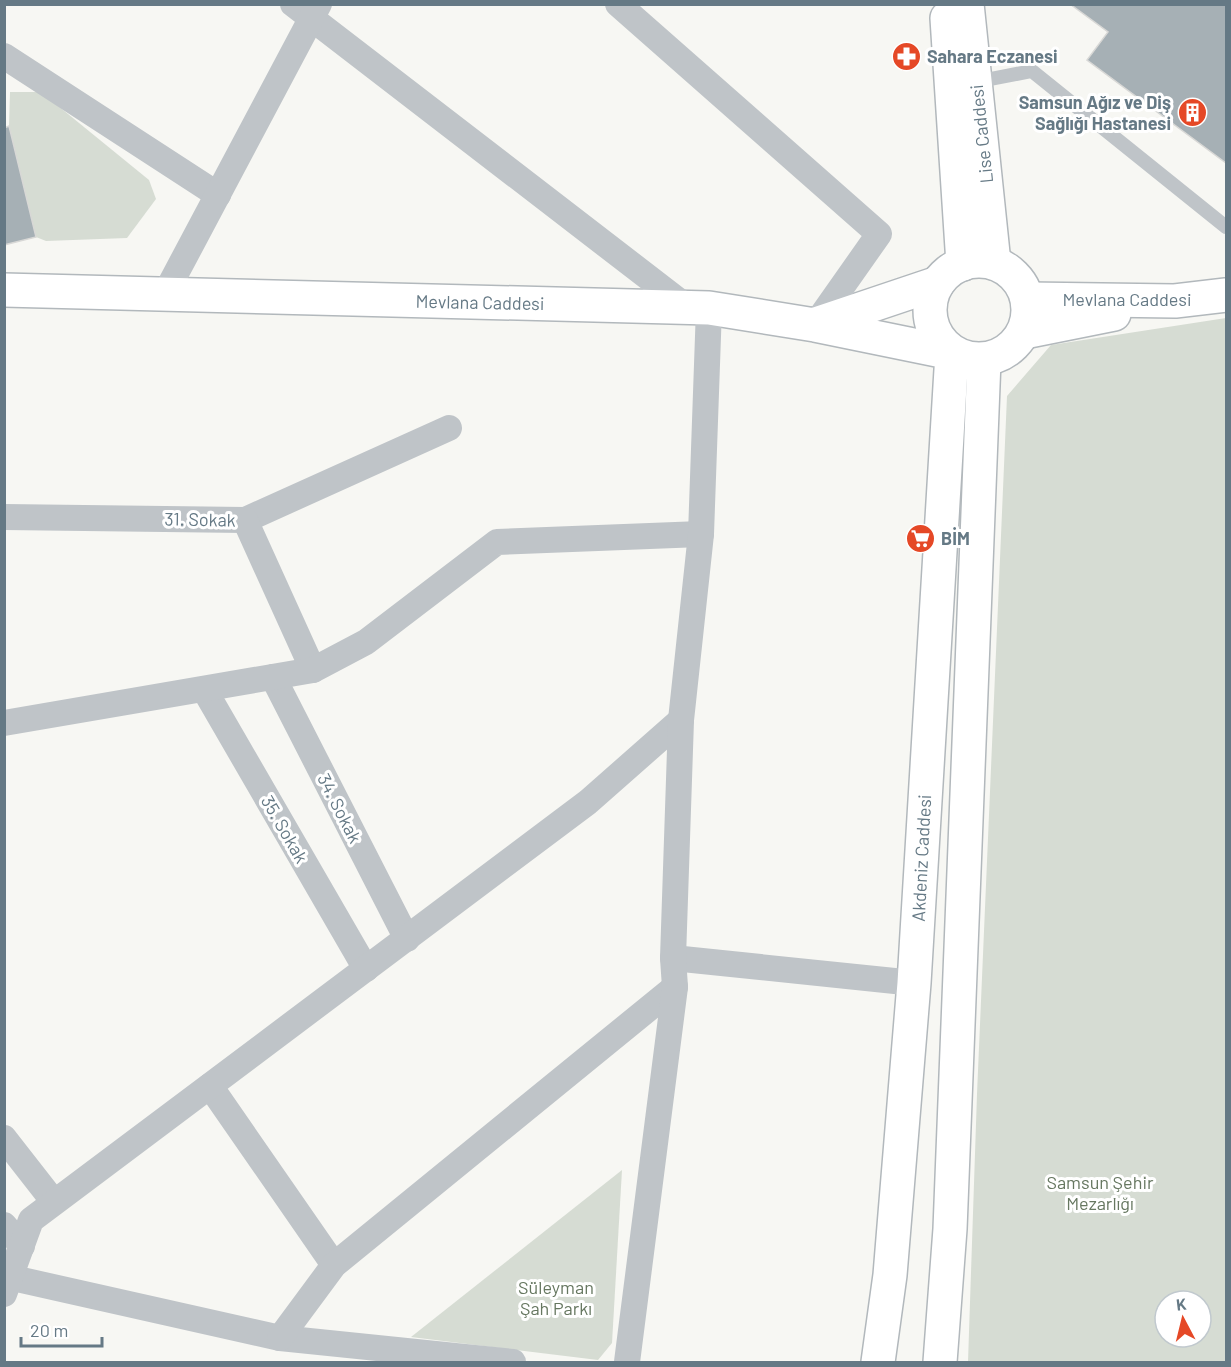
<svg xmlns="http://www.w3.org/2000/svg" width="1231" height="1367" font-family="Barlow,sans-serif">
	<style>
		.green { fill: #d6dcd3; fill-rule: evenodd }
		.building { fill: #a6b0b5; stroke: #d8d8d6; stroke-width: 1.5 }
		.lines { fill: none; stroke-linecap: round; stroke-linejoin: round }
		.secondary-casing { stroke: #b2b8bc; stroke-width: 36 }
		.lane { stroke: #bfc4c8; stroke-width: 14 }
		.street { stroke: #bfc4c8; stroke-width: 26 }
		.secondary { stroke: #fff; stroke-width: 33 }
		.labels { text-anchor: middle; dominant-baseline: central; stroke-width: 6; stroke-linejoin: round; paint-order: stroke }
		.poi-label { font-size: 18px; font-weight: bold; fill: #657985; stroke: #fff; text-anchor: start }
		.street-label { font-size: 18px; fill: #657985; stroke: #fff }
		.park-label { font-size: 18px; fill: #667760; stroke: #fff }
	</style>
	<rect width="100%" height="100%" fill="#f7f7f3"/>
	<!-- green -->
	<g class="green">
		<path d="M10,92h31l108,88 7,19 -29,39 -81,3 -10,-4 -27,-111z"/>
		<path d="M1226,318v1044h-258l9,-268 30,-698 44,-51zM1165,1301h36v36h-36z"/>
		<path d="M622,1170l-10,173 -14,17 -187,-23z"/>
	</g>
	<!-- building -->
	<g class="building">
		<path d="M1070,4h156v159l-139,-103 21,-28z"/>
		<path d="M9,126l27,111 -32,8v-117z"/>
	</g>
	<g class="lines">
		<defs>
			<g id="secondary">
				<path d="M967,4l27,259"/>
				<path d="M947,18l16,246"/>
				<circle cx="979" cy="310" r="49"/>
				<path d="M4,290l705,18 106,17 137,28 -38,630 -24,292 -12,87"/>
				<path d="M1028,299l147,2 51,-6"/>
				<path d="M816,324l122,-41"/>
				<path d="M1024,332l90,-18"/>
				<path d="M940,1362l10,-133 34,-869"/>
			</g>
		</defs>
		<!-- secondary casing -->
		<use href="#secondary" class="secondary-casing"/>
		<!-- lane -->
		<path class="lane" d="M975,82l57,-11 194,156"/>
		<!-- street -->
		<g class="street">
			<path d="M293,4l395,304"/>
			<path d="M618,4l261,230 -64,91"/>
			<path d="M4,56l214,139"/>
			<path d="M165,294l154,-290"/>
			<path d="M4,517l241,3 204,-92"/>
			<path d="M245,520l68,150"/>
			<path d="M273,677l134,262"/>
			<path d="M204,689l162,280"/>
			<path d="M4,723l309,-53 53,-28 131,-100 204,-8"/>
			<path d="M673,958l241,25"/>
			<path d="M210,1086l124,179"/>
			<path d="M4,1138l50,64"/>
			<path d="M4,1225l18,21"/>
			<path d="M4,1276l276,62 233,24"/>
			<path d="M4,1294l27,-74 557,-418 93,-82"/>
			<path d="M280,1338l54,-73 341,-278"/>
			<path d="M627,1362l48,-375 -2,-29 8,-238 20,-186 8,-226"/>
		</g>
		<!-- secondary -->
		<use href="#secondary" class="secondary"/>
	</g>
	<!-- icons -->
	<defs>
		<symbol id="pharmacy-disc" viewBox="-11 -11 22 22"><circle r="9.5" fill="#e54826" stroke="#fff"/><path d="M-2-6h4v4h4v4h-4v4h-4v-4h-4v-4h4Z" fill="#fff"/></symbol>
		<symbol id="building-disc" viewBox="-11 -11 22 22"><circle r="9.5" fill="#e54826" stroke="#fff"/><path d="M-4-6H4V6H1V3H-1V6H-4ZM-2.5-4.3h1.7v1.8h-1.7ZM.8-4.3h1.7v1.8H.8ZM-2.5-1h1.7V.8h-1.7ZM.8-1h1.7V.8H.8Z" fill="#fff"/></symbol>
		<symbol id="supermarket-disc" viewBox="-11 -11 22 22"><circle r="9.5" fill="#e54826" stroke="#fff"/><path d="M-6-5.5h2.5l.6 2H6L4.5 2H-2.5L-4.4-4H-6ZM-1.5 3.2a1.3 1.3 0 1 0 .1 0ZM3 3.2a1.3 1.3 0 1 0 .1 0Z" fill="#fff"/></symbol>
	</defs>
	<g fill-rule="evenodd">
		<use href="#pharmacy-disc" x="890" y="40" width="33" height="33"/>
		<use href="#building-disc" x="1176" y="96" width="33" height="33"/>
		<use href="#supermarket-disc" x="904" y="522" width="33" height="33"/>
	</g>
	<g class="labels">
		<!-- poi labels -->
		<g class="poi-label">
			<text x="927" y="56">Sahara Eczanesi</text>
			<text x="1171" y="102" text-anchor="end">Samsun Ağız ve Diş<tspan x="1171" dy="21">Sağlığı Hastanesi</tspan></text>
			<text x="941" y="538">BİM</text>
		</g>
		<!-- street labels -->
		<g class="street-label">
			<text transform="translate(981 134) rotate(-96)">Lise Caddesi</text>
			<text x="1127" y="299">Mevlana Caddesi</text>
			<text transform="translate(480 302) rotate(1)">Mevlana Caddesi</text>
			<text transform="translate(200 519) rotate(1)">31. Sokak</text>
			<text transform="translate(340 808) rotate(63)">34. Sokak</text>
			<text transform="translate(285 829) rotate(60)">35. Sokak</text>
			<text transform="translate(921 858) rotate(-87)">Akdeniz Caddesi</text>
		</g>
		<!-- park labels -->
		<g class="park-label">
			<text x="1100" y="1182">Samsun Şehir<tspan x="1100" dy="21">Mezarlığı</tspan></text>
			<text x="556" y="1287">Süleyman<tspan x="556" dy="21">Şah Parkı</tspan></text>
		</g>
	</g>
	<!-- border -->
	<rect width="1231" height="1367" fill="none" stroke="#657985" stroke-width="12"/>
	<!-- north arrow -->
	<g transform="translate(1183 1319) rotate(353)"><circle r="28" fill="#ffffff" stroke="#c1c9ce" stroke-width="1.5"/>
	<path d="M0-4.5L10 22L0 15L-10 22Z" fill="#e54826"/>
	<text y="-9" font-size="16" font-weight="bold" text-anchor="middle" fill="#657985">K</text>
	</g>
	<!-- scale -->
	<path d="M21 1337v9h81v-9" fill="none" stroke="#657985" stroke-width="3"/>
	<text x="30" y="1337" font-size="18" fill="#657985" stroke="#ffffff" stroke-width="4.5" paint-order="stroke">20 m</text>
</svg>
